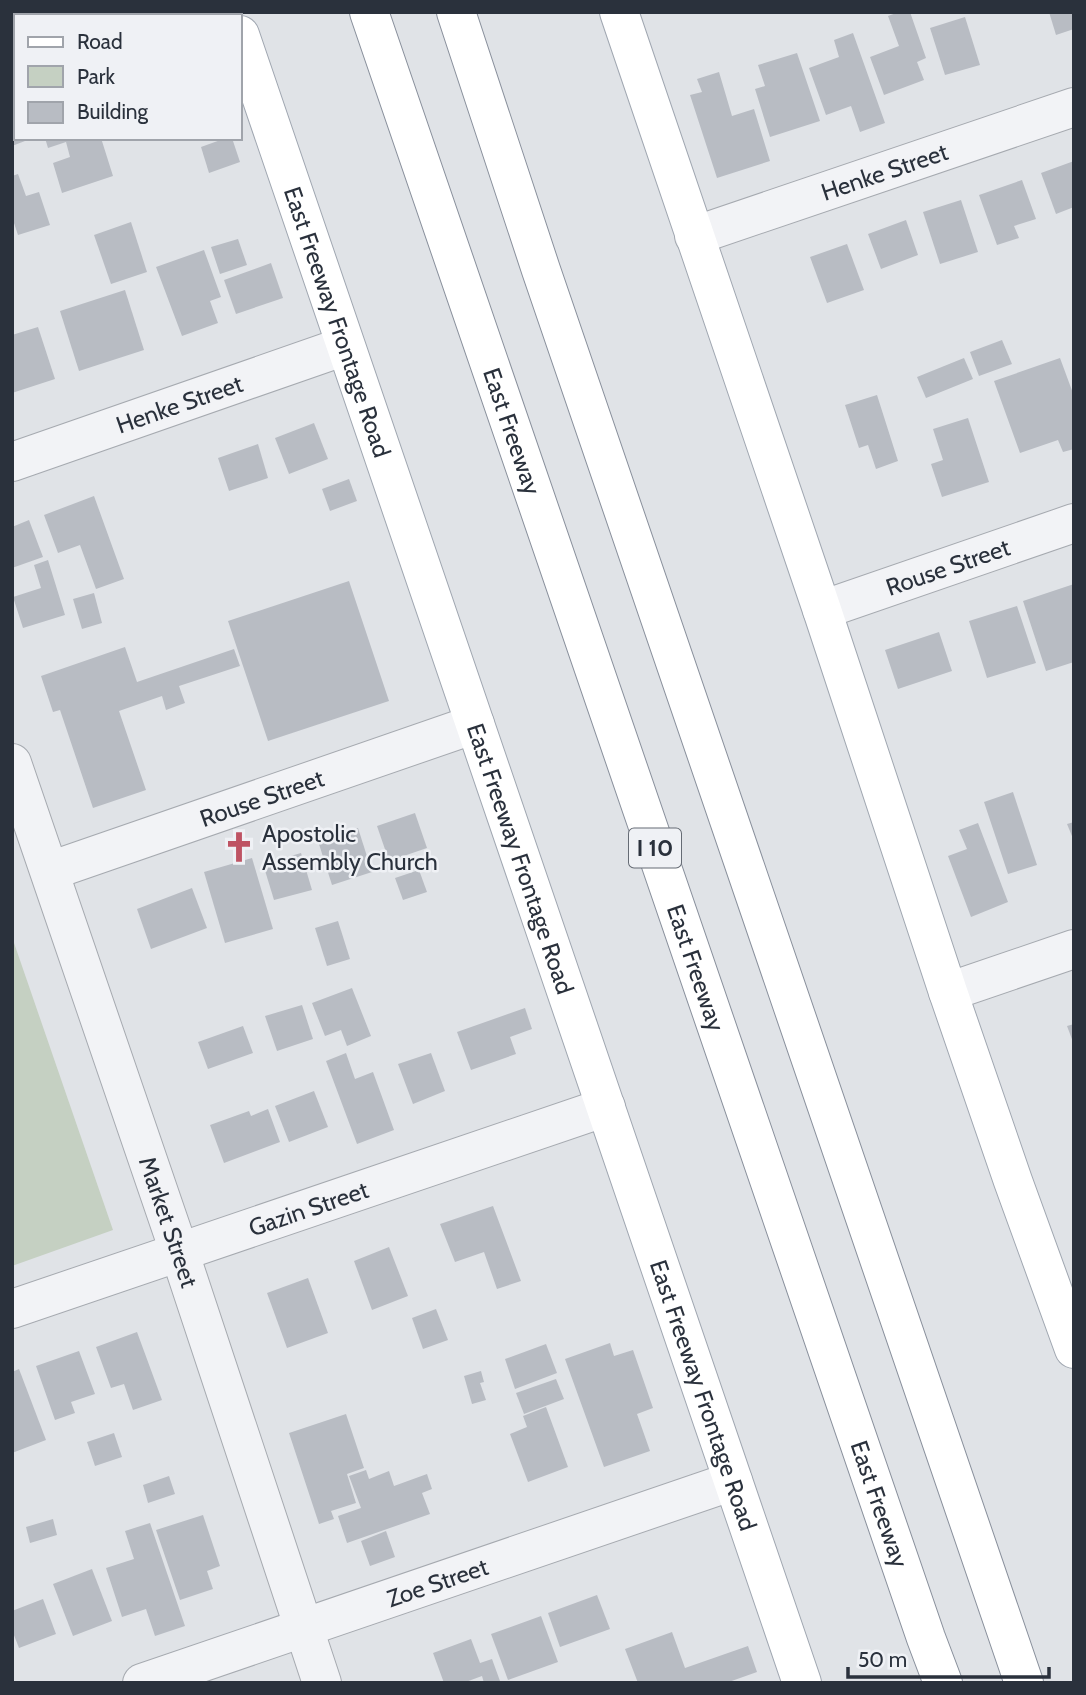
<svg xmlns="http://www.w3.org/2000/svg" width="1086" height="1695" font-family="Cabin,sans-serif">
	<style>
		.green { fill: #c5d0c2 }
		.building { fill: #b8bcc3 }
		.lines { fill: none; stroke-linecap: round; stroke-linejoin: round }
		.minor-casing { stroke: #a6aab0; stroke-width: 40 }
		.major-casing { stroke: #a0a7b1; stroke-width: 40 }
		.highway-casing { stroke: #89909c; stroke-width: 40 }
		.minor { stroke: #f2f3f6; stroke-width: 38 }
		.major { stroke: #fff; stroke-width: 38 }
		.highway { stroke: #fff; stroke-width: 38 }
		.labels { text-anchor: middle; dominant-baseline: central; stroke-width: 5; stroke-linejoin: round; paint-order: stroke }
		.shield { fill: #eff1f5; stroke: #656b74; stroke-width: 2 }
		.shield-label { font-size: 23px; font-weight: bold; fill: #2a313c }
		.street-label { font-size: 24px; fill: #2a313c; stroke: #eff1f5 }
		.poi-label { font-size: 24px; fill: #2a313c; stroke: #eff1f5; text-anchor: start }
	</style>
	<rect width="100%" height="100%" fill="#e0e3e7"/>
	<!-- green -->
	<path class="green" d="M12,937l101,293 -101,36z"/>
	<!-- building -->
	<g class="building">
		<path d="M899,12h11l16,46 -9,4 7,18 -40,15 -14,-38 29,-11 -11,-30z"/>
		<path d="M1049,12h25v17l-18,6z"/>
		<path d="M965,17l15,48 -35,10 -15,-47z"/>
		<path d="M853,33l32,90 -25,9 -9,-26 -25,9 -17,-47 30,-11 -5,-17z"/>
		<path d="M797,53l23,68 -50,16 -15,-48 10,-3 -7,-21z"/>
		<path d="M719,72l13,44 22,-7 16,52 -53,17 -27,-83 12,-3 -5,-13z"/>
		<path d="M12,107l4,9v22h8l1,3 -13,5z"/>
		<path d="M45,138h56l12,38 -51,17 -9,-30 17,-6 -4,-15 -18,6z"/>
		<path d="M226,138h6l8,24 -31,11 -8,-26z"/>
		<path d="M1074,161v46l-18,7 -15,-41z"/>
		<path d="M18,174l8,22 13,-4 11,33 -32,10 -6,-18v-41z"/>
		<path d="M1022,180l14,39 -22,7 5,12 -22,7 -18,-50z"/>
		<path d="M961,200l17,52 -38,12 -17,-52z"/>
		<path d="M906,220l12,35 -37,14 -13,-35z"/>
		<path d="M131,222l16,50 -36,12 -17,-49z"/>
		<path d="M238,239l9,26 -27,9 -9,-27z"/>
		<path d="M847,244l17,46 -37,13 -17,-46z"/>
		<path d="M204,250l17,47 -11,4 8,22 -36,13 -26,-69z"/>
		<path d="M271,263l12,35 -47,16 -12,-34z"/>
		<path d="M125,290l19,60 -65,21 -19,-60z"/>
		<path d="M38,327l17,52 -43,14v-58z"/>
		<path d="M1002,340l10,24 -33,12 -9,-24z"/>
		<path d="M964,358l9,21 -47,19 -9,-21z"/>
		<path d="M1060,358l14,38v53l-11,3 -5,-12 -38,13 -26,-72z"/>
		<path d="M877,395l21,66 -22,8 -8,-24 -9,3 -14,-43z"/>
		<path d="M968,418l21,64 -47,15 -11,-33 12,-4 -10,-31z"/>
		<path d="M314,423l14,36 -39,15 -14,-36z"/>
		<path d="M258,444l10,34 -39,13 -11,-33z"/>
		<path d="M349,479l8,22 -27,10 -8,-22z"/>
		<path d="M94,496l30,83 -28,10 -16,-44 -22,8 -14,-38z"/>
		<path d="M29,520l14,37 -31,11v-41z"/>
		<path d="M48,560l17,55 -42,13 -10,-31 28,-9 -7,-23z"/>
		<path d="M349,581l40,120 -121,40 -40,-120z"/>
		<path d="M1074,584v78l-28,9 -23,-70z"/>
		<path d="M94,593l8,30 -20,6 -9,-30z"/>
		<path d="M1017,606l19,57 -49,15 -18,-57z"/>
		<path d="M939,632l13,39 -54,18 -13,-39z"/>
		<path d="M125,647l12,35 97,-33 6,17 -61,20 6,17 -19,7 -4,-14 -43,15 27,79 -53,18 -33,-98 -7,2 -12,-36z"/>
		<path d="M1013,792l24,73 -29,9 -24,-72z"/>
		<path d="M415,813l12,35 -38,13 -12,-35z"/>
		<path d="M1074,822v19l-7,-17z"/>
		<path d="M978,823l30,79 -37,15 -23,-61 19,-7 -8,-19z"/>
		<path d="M358,828l14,44 -40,13 -14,-44z"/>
		<path d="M301,853l11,37 -38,10 -11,-36z"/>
		<path d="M252,858l21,71 -48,14 -21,-71z"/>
		<path d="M419,870l8,22 -24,8 -8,-22z"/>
		<path d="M192,888l15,40 -56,21 -14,-40z"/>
		<path d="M338,921l12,38 -23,7 -12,-38z"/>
		<path d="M352,988l19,48 -24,10 -6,-16 -16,6 -13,-33z"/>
		<path d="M302,1005l11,34 -36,12 -12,-35z"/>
		<path d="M525,1008l7,21 -22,8 6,17 -45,16 -14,-38z"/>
		<path d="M1074,1024v18h-1l-6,-16z"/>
		<path d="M243,1026l10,27 -45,16 -10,-27z"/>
		<path d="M346,1053l9,26 18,-7 21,58 -37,14 -31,-83z"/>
		<path d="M431,1053l14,38 -32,13 -15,-40z"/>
		<path d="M314,1091l14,36 -39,15 -14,-36z"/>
		<path d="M268,1109l12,33 -56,21 -14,-38 39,-14 2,5z"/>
		<path d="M493,1206l28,75 -24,8 -13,-37 -29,10 -15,-38z"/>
		<path d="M389,1247l19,49 -36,14 -18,-49z"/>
		<path d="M308,1278l20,55 -41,15 -20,-55z"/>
		<path d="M436,1309l12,31 -25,9 -11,-31z"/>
		<path d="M137,1332l25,68 -29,10 -9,-26 -13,4 -15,-41z"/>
		<path d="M610,1343l4,13 19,-6 20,58 -16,6 13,37 -46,16 -39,-108z"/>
		<path d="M546,1344l11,29 -42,16 -10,-30z"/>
		<path d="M79,1351l16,43 -24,8 4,11 -20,7 -19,-54z"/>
		<path d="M19,1369l27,71 -34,13v-81z"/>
		<path d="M481,1371l3,11 -4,1 6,17 -14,4 -8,-28z"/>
		<path d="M556,1379l8,20 -40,15 -8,-21z"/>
		<path d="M546,1407l22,60 -40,15 -18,-48 17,-7 -4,-11z"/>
		<path d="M346,1414l18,54 -17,6 9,29 -25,8 3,8 -15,5 -30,-91z"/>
		<path d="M114,1433l8,24 -27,9 -8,-24z"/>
		<path d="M366,1470l3,9 20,-8 5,15 33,-12 5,15 -10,4 8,21 -83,29 -9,-27 23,-8 -12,-32z"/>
		<path d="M169,1476l6,18 -27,9 -5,-18z"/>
		<path d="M203,1515l17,51 -13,5 6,18 -33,11 -24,-70z"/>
		<path d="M53,1519l4,16 -27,8 -4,-16z"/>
		<path d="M150,1523l35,103 -30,10 -9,-27 -24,8 -16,-49 28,-9 -9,-28z"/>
		<path d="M386,1531l9,26 -25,9 -9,-25z"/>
		<path d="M92,1569l20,52 -39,15 -20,-52z"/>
		<path d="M597,1595l13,34 -50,18 -12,-34z"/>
		<path d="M43,1599l13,35 -37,14 -7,-18v-19z"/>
		<path d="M541,1616l17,46 -50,18 -17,-46z"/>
		<path d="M672,1632l13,36 63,-22 9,26 -31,11h-88l-13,-34z"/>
		<path d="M471,1639l9,24 12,-4 8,22 -16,2 -2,-7 -19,7h-19l-11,-30z"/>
	</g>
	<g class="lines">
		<defs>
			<g id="minor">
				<path d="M110,16l9,-4"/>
				<path d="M12,52l4,-1"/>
				<path id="s1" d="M694,236l380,-129"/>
				<path id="s2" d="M12,462l333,-116"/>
				<path id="s3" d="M822,610l252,-87"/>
				<path id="s4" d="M12,763l167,488 143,432"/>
				<path id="s5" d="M50,871l425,-147"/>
				<path d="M948,992l126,-43"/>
				<path id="s6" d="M12,1309l594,-202"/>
				<path id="s7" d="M142,1683l591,-202"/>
			</g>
			<g id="major">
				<path d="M619,12l203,598 126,382 65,189 61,168"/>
				<path id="s8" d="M240,35l562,1648"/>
			</g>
			<g id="highway">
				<path id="s9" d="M369,12l557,1626 17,45"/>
				<path d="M456,12l85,258 483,1413"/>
			</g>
		</defs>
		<!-- minor casing -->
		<use href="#minor" class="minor-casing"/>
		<!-- major casing -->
		<use href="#major" class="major-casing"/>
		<!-- highway casing -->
		<use href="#highway" class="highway-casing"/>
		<!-- minor -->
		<use href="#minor" class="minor"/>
		<!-- major -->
		<use href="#major" class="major"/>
		<!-- highway -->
		<use href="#highway" class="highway"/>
	</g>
	<!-- icons -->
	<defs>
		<symbol id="church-bare" viewBox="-9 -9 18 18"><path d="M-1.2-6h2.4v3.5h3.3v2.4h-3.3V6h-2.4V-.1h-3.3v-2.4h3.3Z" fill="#be5363" stroke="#eff1f5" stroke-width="2.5" paint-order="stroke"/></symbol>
	</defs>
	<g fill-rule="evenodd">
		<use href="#church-bare" x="217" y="825" width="44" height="44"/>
	</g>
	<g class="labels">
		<!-- shield labels -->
		<rect class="shield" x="629" y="828.5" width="52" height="39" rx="5"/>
		<g class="shield-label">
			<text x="655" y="848">I 10</text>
		</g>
		<!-- street labels -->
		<g class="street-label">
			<text stroke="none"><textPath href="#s1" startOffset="201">Henke Street</textPath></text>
			<text stroke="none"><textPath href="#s8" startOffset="303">East Freeway Frontage Road</textPath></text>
			<text stroke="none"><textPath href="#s2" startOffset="177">Henke Street</textPath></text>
			<text stroke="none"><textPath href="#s9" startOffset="443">East Freeway</textPath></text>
			<text stroke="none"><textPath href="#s3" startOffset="133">Rouse Street</textPath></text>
			<text stroke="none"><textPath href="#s5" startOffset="224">Rouse Street</textPath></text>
			<text stroke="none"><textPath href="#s8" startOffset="870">East Freeway Frontage Road</textPath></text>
			<text stroke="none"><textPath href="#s9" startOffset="1010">East Freeway</textPath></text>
			<text stroke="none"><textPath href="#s6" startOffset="313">Gazin Street</textPath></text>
			<text stroke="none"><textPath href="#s4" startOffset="485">Market Street</textPath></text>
			<text stroke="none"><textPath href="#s8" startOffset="1437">East Freeway Frontage Road</textPath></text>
			<text stroke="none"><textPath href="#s9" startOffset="1577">East Freeway</textPath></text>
			<text stroke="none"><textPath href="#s7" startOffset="312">Zoe Street</textPath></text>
		</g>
		<!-- poi labels -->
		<g class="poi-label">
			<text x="262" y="833">Apostolic<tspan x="262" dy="28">Assembly Church</tspan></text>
		</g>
	</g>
	<!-- border -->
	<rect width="1086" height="1695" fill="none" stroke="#2a313c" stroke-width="28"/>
	<!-- legend -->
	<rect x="14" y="14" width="228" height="126" fill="#eff1f5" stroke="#a0a4ab" stroke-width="2"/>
	<rect x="28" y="37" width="35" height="10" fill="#ffffff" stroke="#a0a4ab" stroke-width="2"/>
	<text x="77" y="49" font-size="21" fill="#2a313c">Road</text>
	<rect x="28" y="66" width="35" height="21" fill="#c5d0c2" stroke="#a0a4ab" stroke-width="2"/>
	<text x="77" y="84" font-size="21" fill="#2a313c">Park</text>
	<rect x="28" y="102" width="35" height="21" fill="#b8bcc3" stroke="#a0a4ab" stroke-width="2"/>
	<text x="77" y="119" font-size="21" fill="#2a313c">Building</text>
	<!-- scale -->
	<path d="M848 1667v10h201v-10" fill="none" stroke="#2a313c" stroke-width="3.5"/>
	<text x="858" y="1667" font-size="21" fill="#2a313c" stroke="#eff1f5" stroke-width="5" paint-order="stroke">50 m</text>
</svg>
